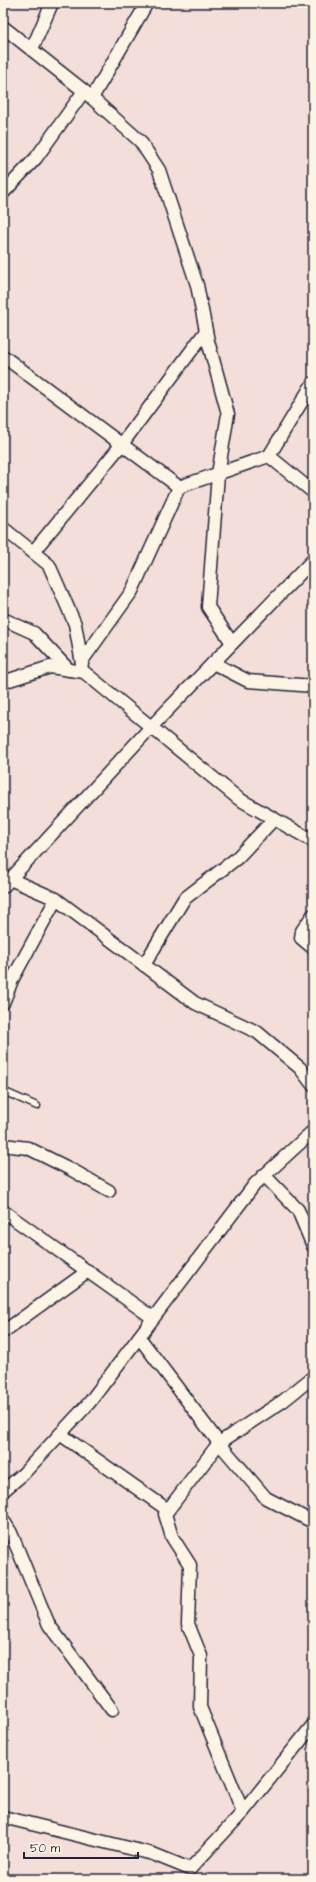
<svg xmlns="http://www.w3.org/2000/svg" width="316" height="1882" font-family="'Architects Daughter',sans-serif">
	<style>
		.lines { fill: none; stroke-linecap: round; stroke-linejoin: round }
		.lane-casing { stroke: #22223b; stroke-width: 9 }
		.street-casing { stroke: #22223b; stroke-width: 15 }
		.lane { stroke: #fcf5e5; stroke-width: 6 }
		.street { stroke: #fcf5e5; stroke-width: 12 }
	</style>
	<rect width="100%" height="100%" fill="#f3deda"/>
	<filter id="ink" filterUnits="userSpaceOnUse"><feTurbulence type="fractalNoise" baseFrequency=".025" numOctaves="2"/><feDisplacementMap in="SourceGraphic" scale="8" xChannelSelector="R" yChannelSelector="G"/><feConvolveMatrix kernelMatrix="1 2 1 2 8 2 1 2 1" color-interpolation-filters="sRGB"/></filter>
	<g filter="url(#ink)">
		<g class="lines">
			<defs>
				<path id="lane" d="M3,1091l34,15"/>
				<g id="street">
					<path d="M3,27l81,64 56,50 19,29 38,115 11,56 20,73 -10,60 -10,133 24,36"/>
					<path d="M32,49l20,-46"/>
					<path d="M92,98l55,-95"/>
					<path d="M3,193l33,-35 48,-67"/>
					<path d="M3,356l176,131 90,-31 44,-73"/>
					<path d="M269,456l44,36"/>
					<path d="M3,528l46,37 26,59 7,40"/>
					<path d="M33,552l89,-108 84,-113"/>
					<path d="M3,619l31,14 35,37"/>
					<path d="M82,661l50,-70 47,-104"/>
					<path d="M213,663l35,18 65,5"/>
					<path d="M3,682l47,-15 34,5 155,127 74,42"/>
					<path d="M10,879l46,20 139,104 62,29 43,36 13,17"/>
					<path d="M3,887l148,-160 162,-167"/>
					<path d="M313,915l-11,16 -1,7 12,10"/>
					<path d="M144,965l40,-66 53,-41 37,-39"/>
					<path d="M3,1003l9,-23 44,-81"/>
					<path d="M3,1145l25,3 44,22 37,21"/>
					<path d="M264,1175l34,35 15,36"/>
					<path d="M3,1211l150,107"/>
					<path d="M3,1332l85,-61"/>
					<path d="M139,1337l80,106 47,55 47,24"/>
					<path d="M313,1377l-30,24 -64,42 -54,71 7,23 18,28 -2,59 13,32 -1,51 43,105 70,-87"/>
					<path d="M60,1434l108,76"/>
					<path d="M3,1491l20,-17 66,-71 166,-219 58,-53"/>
					<path d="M3,1520l8,13 38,92 63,85"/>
					<path d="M3,1817l150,37 37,15 53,-57"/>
				</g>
			</defs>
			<!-- lane casing -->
			<use href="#lane" class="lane-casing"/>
			<!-- street casing -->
			<use href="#street" class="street-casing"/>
			<!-- lane -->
			<use href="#lane" class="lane"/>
			<!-- street -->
			<use href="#street" class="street"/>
		</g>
	</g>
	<!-- margin -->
	<rect width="316" height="1882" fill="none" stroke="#fcf5e5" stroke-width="16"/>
	<rect x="8" y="8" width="300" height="1866" fill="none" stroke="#22223b" stroke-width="1.5" filter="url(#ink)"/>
	<!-- scale -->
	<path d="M24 1852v6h114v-6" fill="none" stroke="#22223b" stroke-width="2"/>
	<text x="30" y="1852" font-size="12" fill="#22223b" stroke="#fcf5e5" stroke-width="3" paint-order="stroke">50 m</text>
</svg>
